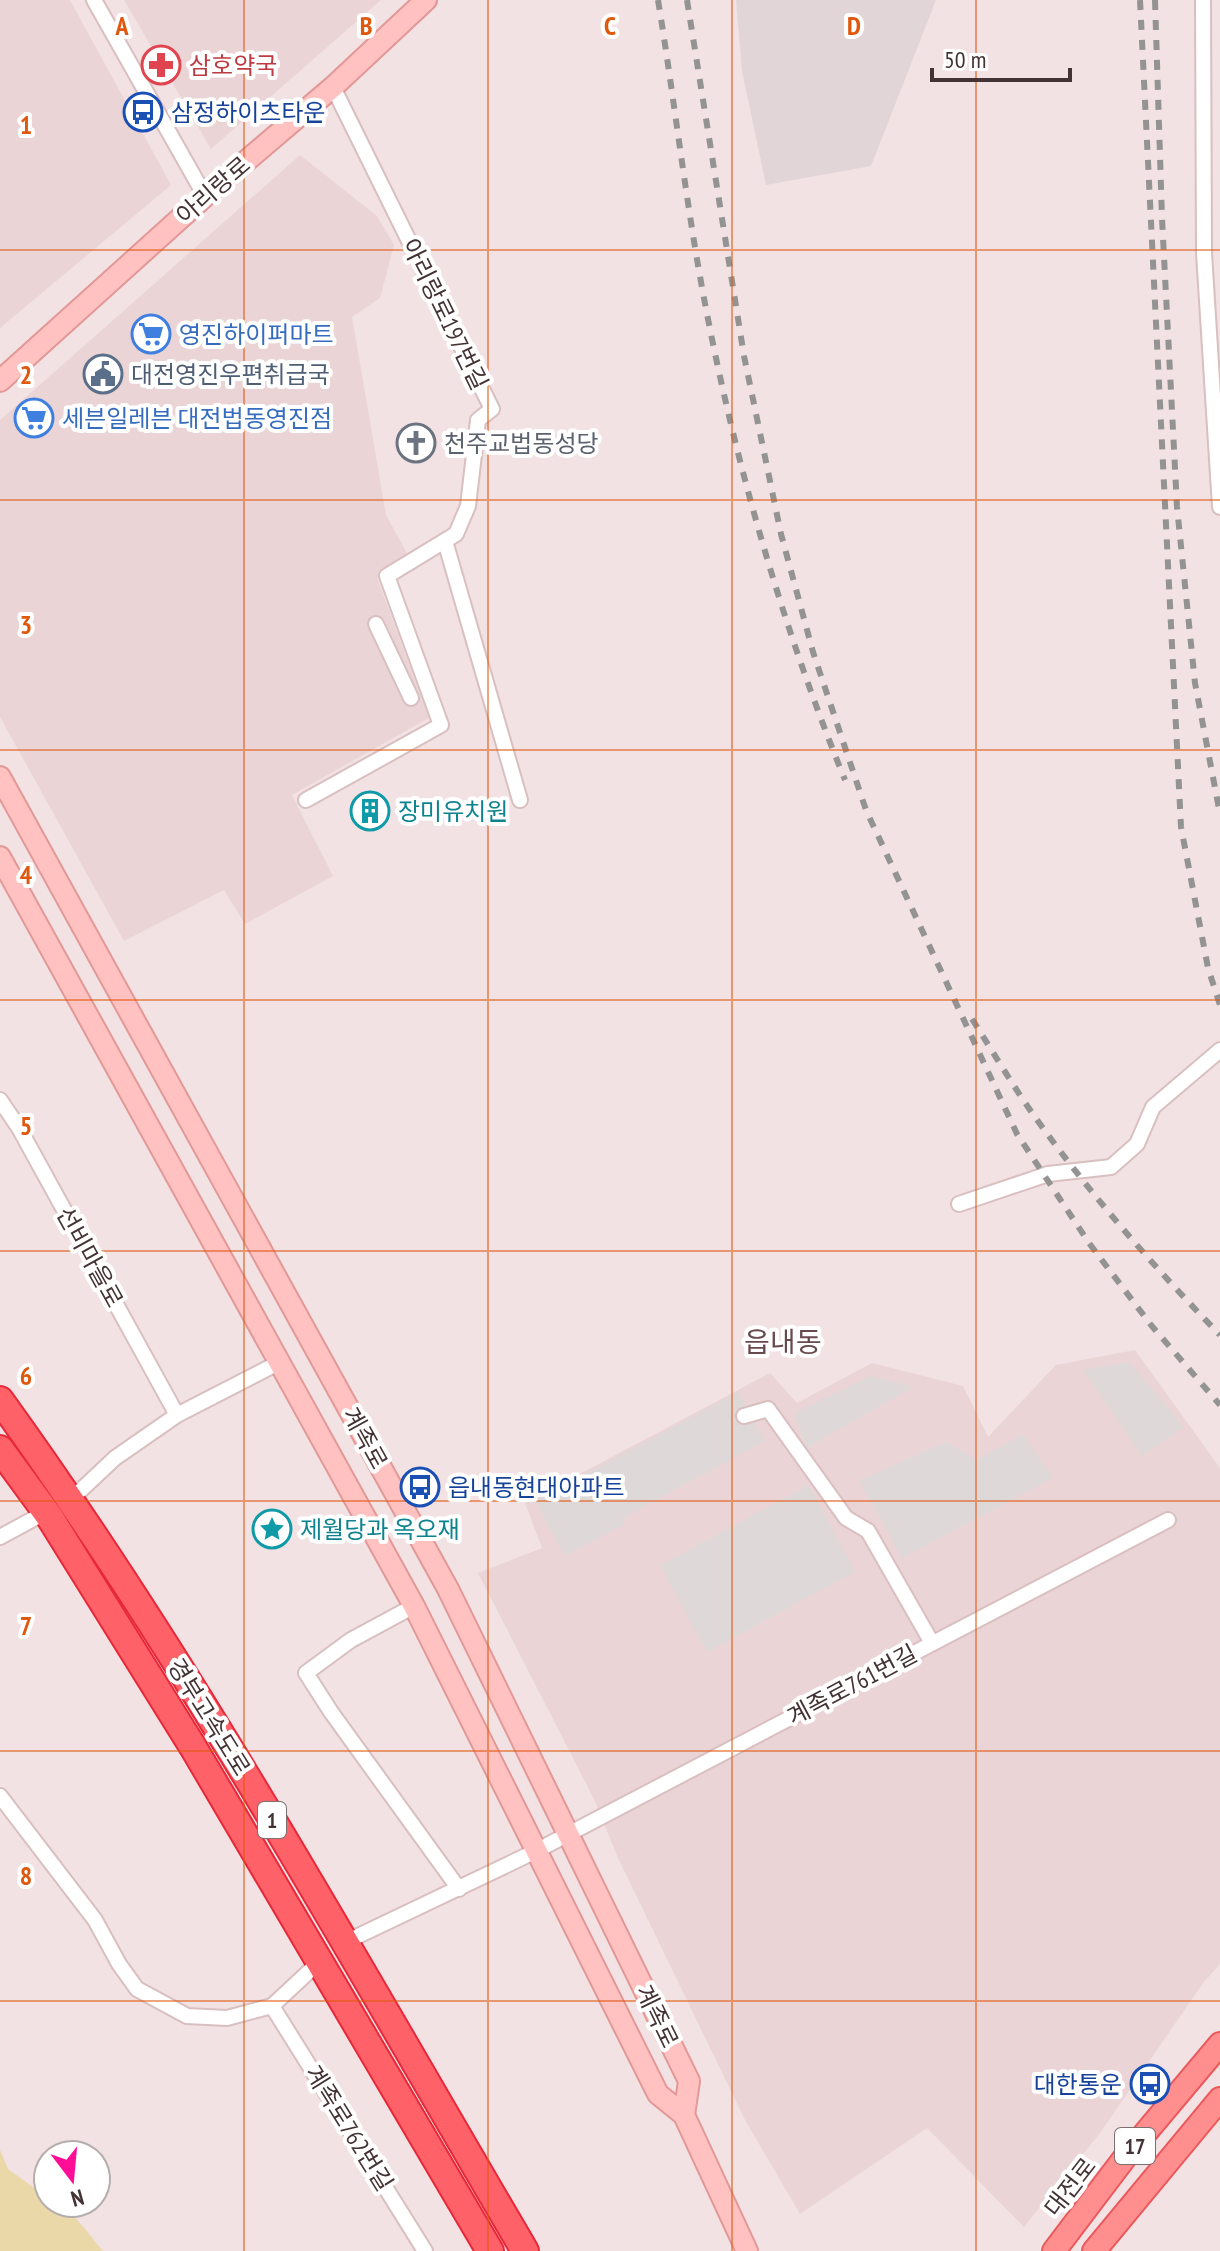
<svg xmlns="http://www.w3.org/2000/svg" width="1220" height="2251" font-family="'PT Sans Narrow','Noto Sans KR',sans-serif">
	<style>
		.residential { fill: #ebd4d5 }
		.industrial { fill: #e1d5d7 }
		.green { fill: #ead8a8 }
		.parking { fill: #dfd8d9 }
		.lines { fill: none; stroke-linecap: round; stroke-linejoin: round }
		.street-casing { stroke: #d9bfc0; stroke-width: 18 }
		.secondary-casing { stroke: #e29897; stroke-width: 24 }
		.primary-casing { stroke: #eb585b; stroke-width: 26 }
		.highway-casing { stroke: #e72839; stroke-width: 30 }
		.street { stroke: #fff; stroke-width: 14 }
		.secondary { stroke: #ffc2c0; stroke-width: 20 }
		.primary { stroke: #ff8f8f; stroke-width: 22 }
		.highway { stroke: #ff6169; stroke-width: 26 }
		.rail { stroke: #939393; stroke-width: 6; stroke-dasharray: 10 10; stroke-linecap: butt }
		.grid { fill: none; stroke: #e0570e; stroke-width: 2; stroke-opacity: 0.55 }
		.labels { text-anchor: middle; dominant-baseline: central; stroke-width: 8; stroke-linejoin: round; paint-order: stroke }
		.shield { fill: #fff; stroke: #7c7071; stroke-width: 2 }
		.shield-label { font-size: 22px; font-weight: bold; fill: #443334 }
		.health-label { font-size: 24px; fill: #be3a42; stroke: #fff; text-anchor: start }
		.transit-label { font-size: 24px; fill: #164399; stroke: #fff; text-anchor: start }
		.street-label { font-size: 24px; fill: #443334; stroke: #fff }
		.shop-label { font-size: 24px; fill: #366cbe; stroke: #fff; text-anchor: start }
		.service-label { font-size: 24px; fill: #4e5e75; stroke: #fff; text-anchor: start }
		.worship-label { font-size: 24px; fill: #5b616d; stroke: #fff; text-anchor: start }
		.culture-label { font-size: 24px; fill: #0d838f; stroke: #fff; text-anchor: start }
		.quarter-label { font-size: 28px; fill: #68494d; stroke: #fff }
		.grid-label { font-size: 26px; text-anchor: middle; font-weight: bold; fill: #e0570e; stroke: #fff; stroke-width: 8; stroke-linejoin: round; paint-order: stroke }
	</style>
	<rect width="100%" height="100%" fill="#f2e2e3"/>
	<!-- residential -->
	<g class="residential">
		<path d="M0,0h70l101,185 -171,143z"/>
		<path d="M124,0h257l-170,149z"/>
		<path d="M300,155l77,61 17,29 -14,53 -28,19 34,198 22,40 -31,23 52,140 -137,77 41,81 -88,48 -21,-34 -100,51 -124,-224v-297z"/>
		<path d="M1135,1350l85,118v496l-17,19 -103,150 -76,94 -97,-99 -127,86 -55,-94 -127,-262 -24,-59 -116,-226 64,-25 -17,-45 245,-130 27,30 75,-40 91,23 25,51 68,-72z"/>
	</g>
	<!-- industrial -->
	<path class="industrial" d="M736,0h200l-65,166 -105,19 -24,-114z"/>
	<!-- green -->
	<path class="green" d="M0,2150l8,19 40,29v5c22,1 41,32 55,48h-103z"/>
	<!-- parking -->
	<g class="parking">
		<path d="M1129,1362l55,65 -42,29 -59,-86z"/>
		<path d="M871,1376l43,11 -108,61 -12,-35z"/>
		<path d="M738,1392l27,49 -140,76 -2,8 -58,31 -30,-55z"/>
		<path d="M1023,1434l30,44 -151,80 -43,-78 87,-38 31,18z"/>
		<path d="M809,1485l46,87 -148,80 -47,-87z"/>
	</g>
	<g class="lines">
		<defs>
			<g id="street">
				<path d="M94,0l111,196"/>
				<path d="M1203,0l1,253 16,254"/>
				<path d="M445,541l75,259"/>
				<path d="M376,624l35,74"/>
				<path d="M306,800l135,-75 -54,-149 69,-42 12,-28 10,-86 14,-11 -159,-322"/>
				<path d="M0,1100l19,28 158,287"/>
				<path d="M959,1204l89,-30 63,-7 26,-23 16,-37 67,-57"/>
				<path d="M744,1416l24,-7 78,109 22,13 64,112"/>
				<path d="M81,1490l34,-32 62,-43 101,-52"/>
				<path d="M0,1537l37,-20"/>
				<path d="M414,1606l-63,34 -45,33 25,39 128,177"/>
				<path d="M0,1796l95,124 24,44 18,25 50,27 40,2 45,-12"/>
				<path d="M358,1936l178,-85 632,-331"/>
				<path d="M317,1964l-45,42 153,245"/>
			</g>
			<g id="secondary">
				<path d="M0,381l205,-185 128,-109 93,-87"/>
				<path d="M0,777l448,812 241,492 -5,34"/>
				<path d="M0,857l414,749 244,488 26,21 63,136"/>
			</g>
			<g id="primary">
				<path d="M1054,2251l72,-95 94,-112"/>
				<path d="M1094,2251l126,-152"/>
			</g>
			<g id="highway">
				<path d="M0,1400c195,270 356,564 525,851"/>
				<path d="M0,1449l49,67 144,231 297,504"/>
			</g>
		</defs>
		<!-- street casing -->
		<use href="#street" class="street-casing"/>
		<!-- secondary casing -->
		<use href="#secondary" class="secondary-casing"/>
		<!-- primary casing -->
		<use href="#primary" class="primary-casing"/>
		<!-- highway casing -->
		<use href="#highway" class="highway-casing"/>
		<!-- street -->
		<use href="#street" class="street"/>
		<!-- secondary -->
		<use href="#secondary" class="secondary"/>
		<!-- primary -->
		<use href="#primary" class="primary"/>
		<!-- highway -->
		<use href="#highway" class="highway"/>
		<!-- rail -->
		<g class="rail">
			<path d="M658,0c16,97 27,196 45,293 31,166 78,330 142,487"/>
			<path d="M687,0l57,356 37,178 32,118 53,158 151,324 72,109 62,82 69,80"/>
			<path d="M1140,0l41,827 27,141 12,37"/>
			<path d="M1155,0l7,218 15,289 18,176 25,131"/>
			<path d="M972,1019c21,33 41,67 63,98 55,77 119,150 185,218"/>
		</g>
	</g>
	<!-- grid -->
	<path class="grid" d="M244,0v2251M488,0v2251M732,0v2251M976,0v2251M0,250h1220M0,500h1220M0,750h1220M0,1000h1220M0,1251h1220M0,1501h1220M0,1751h1220M0,2001h1220"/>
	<!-- icons -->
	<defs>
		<symbol id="pharmacy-ring" viewBox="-11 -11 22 22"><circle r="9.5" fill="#fff" stroke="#e0444e" stroke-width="1.5"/><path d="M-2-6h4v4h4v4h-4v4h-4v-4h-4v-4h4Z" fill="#e0444e"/></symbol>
		<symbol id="bus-ring" viewBox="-11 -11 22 22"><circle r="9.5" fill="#fff" stroke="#1a4fb4" stroke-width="1.5"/><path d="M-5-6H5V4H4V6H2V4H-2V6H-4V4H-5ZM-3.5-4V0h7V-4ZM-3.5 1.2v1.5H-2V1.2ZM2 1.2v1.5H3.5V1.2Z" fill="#1a4fb4"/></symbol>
		<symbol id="supermarket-ring" viewBox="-11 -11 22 22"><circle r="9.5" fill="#fff" stroke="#3f7fe0" stroke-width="1.5"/><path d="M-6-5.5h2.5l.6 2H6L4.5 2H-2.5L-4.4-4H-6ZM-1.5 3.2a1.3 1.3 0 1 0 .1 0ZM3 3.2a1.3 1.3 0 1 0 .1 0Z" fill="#3f7fe0"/></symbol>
		<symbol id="civic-ring" viewBox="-11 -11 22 22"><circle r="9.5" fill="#fff" stroke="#5c6f8a" stroke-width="1.5"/><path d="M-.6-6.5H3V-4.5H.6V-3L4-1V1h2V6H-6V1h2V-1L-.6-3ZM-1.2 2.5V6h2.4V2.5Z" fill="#5c6f8a"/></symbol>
		<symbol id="church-ring" viewBox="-11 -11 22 22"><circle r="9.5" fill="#fff" stroke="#6b7280" stroke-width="1.5"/><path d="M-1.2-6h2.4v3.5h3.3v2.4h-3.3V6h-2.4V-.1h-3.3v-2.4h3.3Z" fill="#6b7280"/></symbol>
		<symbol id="building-ring" viewBox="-11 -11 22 22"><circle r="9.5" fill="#fff" stroke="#0f9aa8" stroke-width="1.5"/><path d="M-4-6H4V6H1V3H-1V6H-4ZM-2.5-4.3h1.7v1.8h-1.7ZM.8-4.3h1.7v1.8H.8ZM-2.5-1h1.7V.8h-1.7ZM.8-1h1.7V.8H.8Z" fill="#0f9aa8"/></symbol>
		<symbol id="sight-ring" viewBox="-11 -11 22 22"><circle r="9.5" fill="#fff" stroke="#0f9aa8" stroke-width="1.5"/><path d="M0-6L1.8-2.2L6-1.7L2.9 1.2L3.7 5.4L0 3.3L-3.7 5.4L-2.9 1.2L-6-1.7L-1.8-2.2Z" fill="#0f9aa8"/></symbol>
	</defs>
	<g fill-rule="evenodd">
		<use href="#pharmacy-ring" x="139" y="43" width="44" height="44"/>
		<use href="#bus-ring" x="121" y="90" width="44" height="44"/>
		<use href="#supermarket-ring" x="129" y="312" width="44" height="44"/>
		<use href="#civic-ring" x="81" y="352" width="44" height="44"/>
		<use href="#supermarket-ring" x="12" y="396" width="44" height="44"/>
		<use href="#church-ring" x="394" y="421" width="44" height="44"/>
		<use href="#building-ring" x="348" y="789" width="44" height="44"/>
		<use href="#bus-ring" x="398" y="1465" width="44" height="44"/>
		<use href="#sight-ring" x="250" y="1507" width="44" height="44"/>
		<use href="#bus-ring" x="1128" y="2062" width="44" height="44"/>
	</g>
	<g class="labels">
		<!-- shield labels -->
		<g class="shield">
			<rect x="258" y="1802" width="28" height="36" rx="6"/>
			<rect x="1115" y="2128" width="40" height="36" rx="6"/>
		</g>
		<g class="shield-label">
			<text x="272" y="1820">1</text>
			<text x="1135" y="2146">17</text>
		</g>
		<!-- health labels -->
		<g class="health-label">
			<text x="189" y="65">삼호약국</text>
		</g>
		<!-- transit labels -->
		<g class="transit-label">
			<text x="171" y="112">삼정하이츠타운</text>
			<text x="448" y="1487">읍내동현대아파트</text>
			<text x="1122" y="2084" text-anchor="end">대한통운</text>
		</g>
		<!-- street labels -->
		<g class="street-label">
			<text transform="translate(213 190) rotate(-41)">아리랑로</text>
			<text transform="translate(445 314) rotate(64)">아리랑로197번길</text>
			<text transform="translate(90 1257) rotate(61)">선비마을로</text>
			<text transform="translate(365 1438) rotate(61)">계족로</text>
			<text transform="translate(852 1685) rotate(-28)">계족로761번길</text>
			<text transform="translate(209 1717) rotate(58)">경부고속도로</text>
			<text transform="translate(657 2016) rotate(64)">계족로</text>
			<text transform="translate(349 2128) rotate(58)">계족로762번길</text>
			<text transform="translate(1070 2187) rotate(-52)">대전로</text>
		</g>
		<!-- shop labels -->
		<g class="shop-label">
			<text x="179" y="334">영진하이퍼마트</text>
			<text x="62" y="418">세븐일레븐 대전법동영진점</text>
		</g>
		<!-- service labels -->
		<g class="service-label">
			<text x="131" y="374">대전영진우편취급국</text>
		</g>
		<!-- worship labels -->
		<g class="worship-label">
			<text x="444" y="443">천주교법동성당</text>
		</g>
		<!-- culture labels -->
		<g class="culture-label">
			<text x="398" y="811">장미유치원</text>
			<text x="300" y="1529">제월당과 옥오재</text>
		</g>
		<!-- quarter labels -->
		<g class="quarter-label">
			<text x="783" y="1341">읍내동</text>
		</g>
	</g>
	<g class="grid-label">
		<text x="122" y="35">A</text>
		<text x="366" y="35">B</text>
		<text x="610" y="35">C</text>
		<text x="854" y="35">D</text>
		<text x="26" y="134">1</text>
		<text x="26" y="384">2</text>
		<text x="26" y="634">3</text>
		<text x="26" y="884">4</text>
		<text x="26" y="1135">5</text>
		<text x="26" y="1385">6</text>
		<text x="26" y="1635">7</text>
		<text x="26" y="1885">8</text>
	</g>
	<!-- north arrow -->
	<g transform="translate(72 2179) rotate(164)"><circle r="38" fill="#ffffff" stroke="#b4adae" stroke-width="2"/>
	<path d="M0-6L14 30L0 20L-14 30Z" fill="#ff0d97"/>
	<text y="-12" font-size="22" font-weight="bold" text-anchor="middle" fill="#443334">N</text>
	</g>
	<!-- scale -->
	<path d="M932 68v12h138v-12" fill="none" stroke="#443334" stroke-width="4"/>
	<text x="944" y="68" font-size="24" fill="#443334" stroke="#ffffff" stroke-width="6" paint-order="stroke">50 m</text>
</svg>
